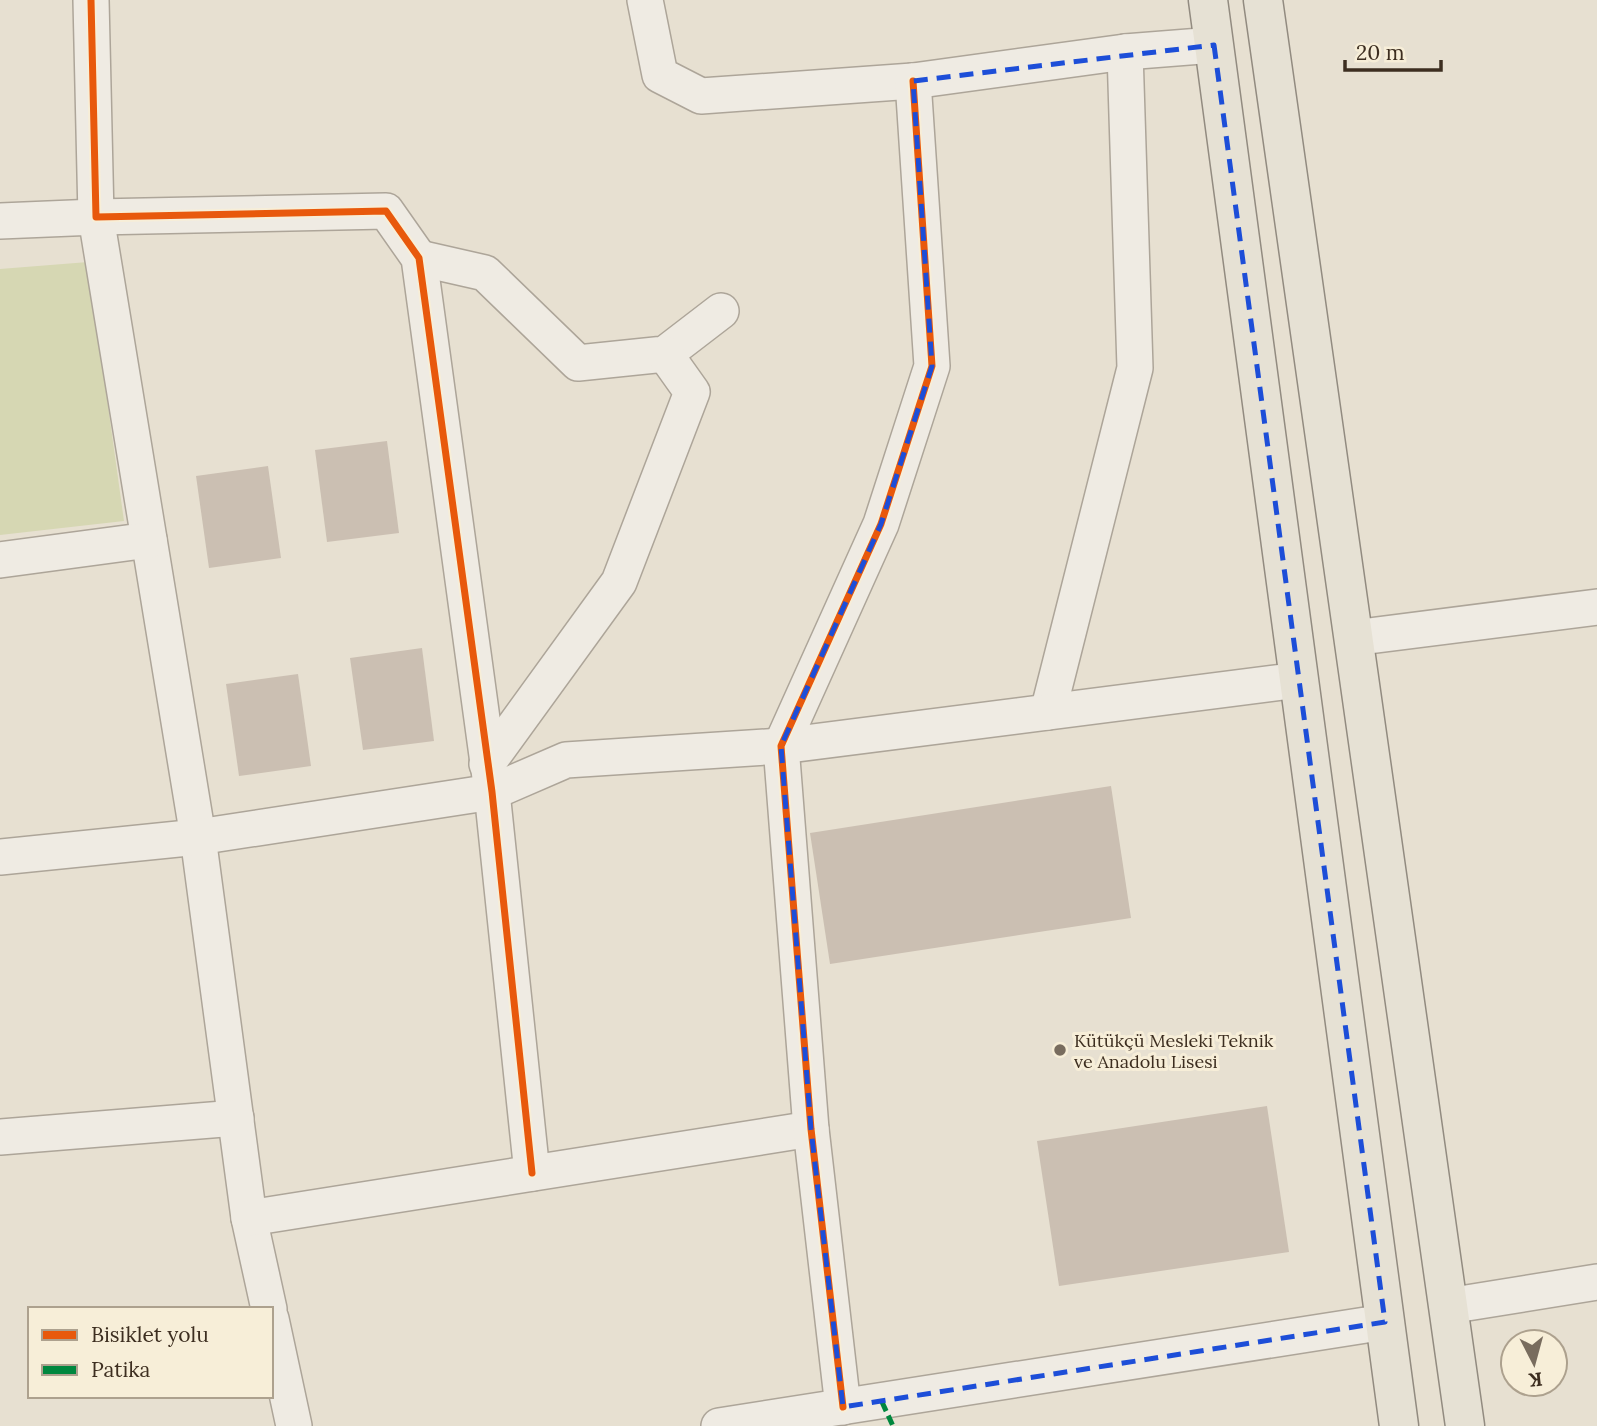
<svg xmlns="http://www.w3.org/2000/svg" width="1597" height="1426" font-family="Lora,serif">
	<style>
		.green { fill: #d6d7b3 }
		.building { fill: #cbbfb2 }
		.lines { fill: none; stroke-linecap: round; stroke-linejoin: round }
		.minor-casing { stroke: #ada599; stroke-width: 38 }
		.major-casing { stroke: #928b80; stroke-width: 41 }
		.minor { stroke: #efebe3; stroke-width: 35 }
		.major { stroke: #e6e1d4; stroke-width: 38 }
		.quiet { stroke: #00873e; stroke-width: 5; stroke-dasharray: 10 5; stroke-linecap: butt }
		.cycleway-casing { stroke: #f7eed8; stroke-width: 11 }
		.cycleway { stroke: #e8590c; stroke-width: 7 }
		.marked { fill: none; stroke: #1d4ed8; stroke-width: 5; stroke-dasharray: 14 9; stroke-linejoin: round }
		.poi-dot { fill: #786c5e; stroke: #f7eed8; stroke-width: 2.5 }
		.labels { text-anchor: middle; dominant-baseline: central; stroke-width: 6; stroke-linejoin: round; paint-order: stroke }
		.poi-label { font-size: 18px; fill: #3d2e20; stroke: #f7eed8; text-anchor: start }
	</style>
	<rect width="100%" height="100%" fill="#e7e0d1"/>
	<!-- green -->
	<path class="green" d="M88,262l36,259 -124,14v-266z"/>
	<!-- building -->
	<g class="building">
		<path d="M387,441l12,92 -72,9 -12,-92z"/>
		<path d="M268,466l13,92 -72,10 -13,-92z"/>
		<path d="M422,648l12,93 -71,9 -13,-92z"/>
		<path d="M298,674l13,92 -72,10 -13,-92z"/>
		<path d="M1111,786l20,132 -301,46 -20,-131z"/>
		<path d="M1267,1106l22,146 -230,34 -22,-145z"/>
	</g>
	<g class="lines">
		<defs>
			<g id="minor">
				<path d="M91,0l5,217 290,-6 33,47 73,534 40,381"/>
				<path d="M645,0l15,75 41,21 212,-15 212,-29 89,-7"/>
				<path d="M0,221l96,-4 102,620 51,381 20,91"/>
				<path d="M419,258l66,15 93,90 87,-9 56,-43"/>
				<path d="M0,560l149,-20"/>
				<path d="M1353,638l244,-31"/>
				<path d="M1048,712l87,-344 -10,-316"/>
				<path d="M487,764l132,-182 73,-190 -27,-38"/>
				<path d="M0,857l198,-20 294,-45 74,-32 215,-14 518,-66"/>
				<path d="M0,1137l236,-19"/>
				<path d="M249,1218l562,-89"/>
				<path d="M1448,1306l149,-24"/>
				<path d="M271,1319l23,107"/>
				<path d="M843,1407l-32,-278 -30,-383 100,-222 51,-158 -19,-285"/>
				<path d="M719,1426l666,-104"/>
			</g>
			<g id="major">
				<path d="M1208,0l191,1426"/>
				<path d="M1263,0l202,1426"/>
			</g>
		</defs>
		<!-- minor casing -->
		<use href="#minor" class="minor-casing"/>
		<!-- major casing -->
		<use href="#major" class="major-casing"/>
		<!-- minor -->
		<use href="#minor" class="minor"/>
		<!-- major -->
		<use href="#major" class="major"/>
		<!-- quiet -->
		<path class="quiet" d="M882,1402l11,24"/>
		<defs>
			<g id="cycleway">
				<path d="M91,0l5,217 290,-6 33,47 73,534 40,381"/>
				<path d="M843,1407l-32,-278 -30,-383 100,-222 51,-158 -19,-285"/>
			</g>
		</defs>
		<!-- cycleway casing -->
		<use href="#cycleway" class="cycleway-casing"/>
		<!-- cycleway -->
		<use href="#cycleway" class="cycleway"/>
	</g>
	<!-- marked area -->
	<path class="marked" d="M1214,45l171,1277 -542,85 -32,-278 -30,-383 100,-222 51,-158 -19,-285z"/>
	<!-- markers -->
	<circle class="poi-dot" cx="1060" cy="1050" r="7"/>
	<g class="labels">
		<!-- poi labels -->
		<g class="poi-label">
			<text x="1074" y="1040">Kütükçü Mesleki Teknik<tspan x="1074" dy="21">ve Anadolu Lisesi</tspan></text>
		</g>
	</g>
	<!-- legend -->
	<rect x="28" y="1307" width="245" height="91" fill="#f7eed8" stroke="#ada18e" stroke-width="2"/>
	<rect x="42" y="1330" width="35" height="10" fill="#e8590c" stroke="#ada18e" stroke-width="2"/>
	<text x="91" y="1342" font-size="21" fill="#3d2e20">Bisiklet yolu</text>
	<rect x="42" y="1365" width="35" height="10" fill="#00873e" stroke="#ada18e" stroke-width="2"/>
	<text x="91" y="1377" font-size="21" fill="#3d2e20">Patika</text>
	<!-- north arrow -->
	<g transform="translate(1534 1363) rotate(174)"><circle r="33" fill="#f7eed8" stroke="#ada18e" stroke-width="2"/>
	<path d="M0-5L12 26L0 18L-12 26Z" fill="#786c5e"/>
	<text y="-10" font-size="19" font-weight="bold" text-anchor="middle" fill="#3d2e20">K</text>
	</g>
	<!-- scale -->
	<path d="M1345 60v10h96v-10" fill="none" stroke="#3d2e20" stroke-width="3.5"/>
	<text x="1356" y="60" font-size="21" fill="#3d2e20" stroke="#f7eed8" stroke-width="5" paint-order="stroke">20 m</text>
</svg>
